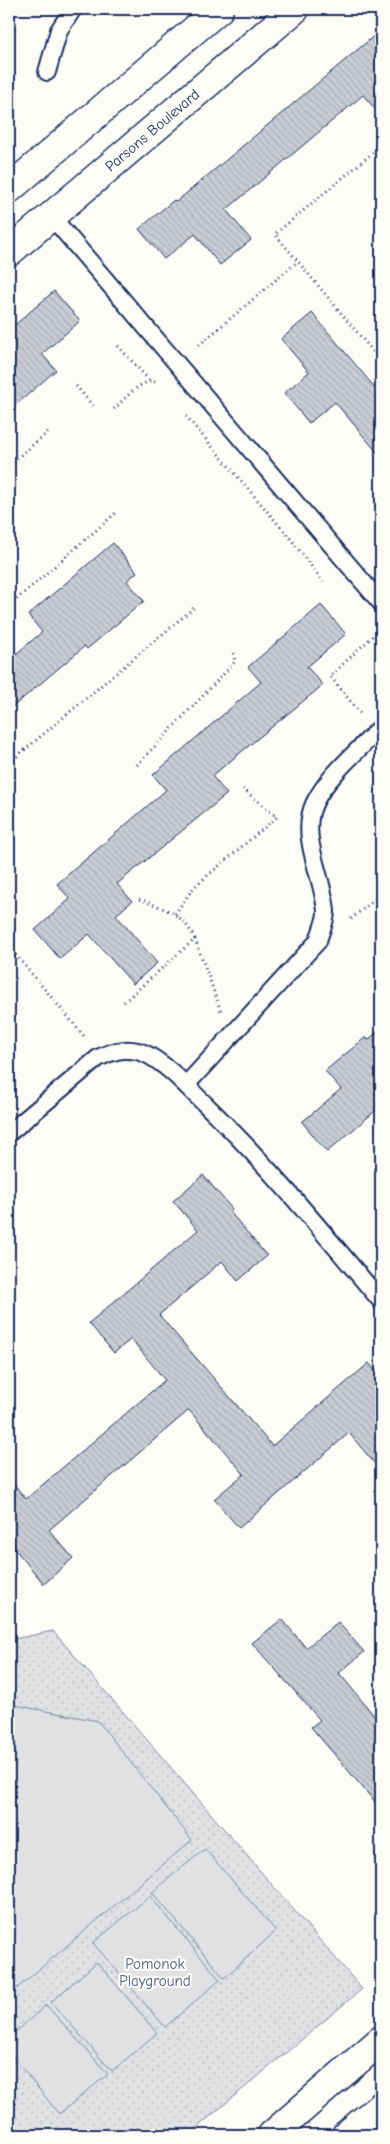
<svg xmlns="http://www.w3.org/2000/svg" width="390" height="2144" font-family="'Comic Neue',sans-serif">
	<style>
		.grass { fill: url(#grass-dots); stroke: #7e88a0 }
		.garden { fill: #e0e1e3; stroke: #7e88a0 }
		.building { fill: url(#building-back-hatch); stroke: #1b2f5e }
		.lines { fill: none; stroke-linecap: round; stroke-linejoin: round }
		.lane-casing { stroke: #1b2f5e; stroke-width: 20 }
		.secondary-casing { stroke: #1b2f5e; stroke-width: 31 }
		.path { stroke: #1b2f5e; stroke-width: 3; stroke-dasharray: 1 4; stroke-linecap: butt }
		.lane { stroke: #fdfcf7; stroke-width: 16 }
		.secondary { stroke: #fdfcf7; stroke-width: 28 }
		.labels { text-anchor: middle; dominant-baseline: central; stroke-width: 4.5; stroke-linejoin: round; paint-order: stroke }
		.street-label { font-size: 15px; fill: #1b2f5e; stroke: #fdfcf7 }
		.park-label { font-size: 15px; fill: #4c5c7f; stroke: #fdfcf7 }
	</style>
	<defs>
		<pattern id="grass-dots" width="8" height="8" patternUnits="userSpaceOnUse" patternTransform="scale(1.25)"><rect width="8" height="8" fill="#e0e1e3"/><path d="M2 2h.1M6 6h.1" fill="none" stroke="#c0c1c5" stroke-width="1.8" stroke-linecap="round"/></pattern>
		<pattern id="building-back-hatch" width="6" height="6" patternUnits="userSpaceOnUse" patternTransform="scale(1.25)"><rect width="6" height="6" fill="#c9ccd3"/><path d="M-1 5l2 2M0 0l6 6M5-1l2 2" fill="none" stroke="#acb0b8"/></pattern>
	</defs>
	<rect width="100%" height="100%" fill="#fdfcf7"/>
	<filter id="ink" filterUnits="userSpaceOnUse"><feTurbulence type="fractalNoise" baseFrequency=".02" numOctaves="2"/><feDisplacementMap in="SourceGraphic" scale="10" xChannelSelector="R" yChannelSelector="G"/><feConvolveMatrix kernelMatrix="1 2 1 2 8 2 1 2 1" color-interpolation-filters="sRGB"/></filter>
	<g filter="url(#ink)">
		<!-- grass -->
		<path class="grass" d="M53,1631l309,358 -174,146h-179v-495z"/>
		<!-- garden -->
		<g class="garden">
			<path d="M9,1704l89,17 94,119 -183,155z"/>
			<path d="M205,1849l71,82 -52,47 -72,-86z"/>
			<path d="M150,1896l70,84 -55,47 -72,-84z"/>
			<path d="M97,1962l60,71 -45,38 -61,-69z"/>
			<path d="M46,2005l62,69 -49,40 -50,-62v-14z"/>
		</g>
		<!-- building -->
		<g class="building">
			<path d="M381,30v86l-18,-21 -137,115 25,30 -31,25 -25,-31 -31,25 -25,-30 35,-29 2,2z"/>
			<path d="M54,291l26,30 -38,33 14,16 -47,41v-81z"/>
			<path d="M312,313l69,82v62l-46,-55 -26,21 -25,-30 25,-21 -28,-33z"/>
			<path d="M113,543l24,29 -10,9 17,20 -57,48 -2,-3 -76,64v-50l33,-28 -14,-17z"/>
			<path d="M321,605l25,29 -39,33 16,18 -111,91 15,18 -110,90 15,17 -16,14 41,48 -24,21 -44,-50 -29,25 -25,-29 35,-31 -13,-15 109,-94 -13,-15 108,-93 -13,-15z"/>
			<path d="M381,1029v77l-54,46 -25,-30 39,-33 -16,-18 41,-34 2,3z"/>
			<path d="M203,1175l29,34 -2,3 37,44 -29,25 -16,-20 -63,54 113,131 97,-83 12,14v94l-32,-38 -110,95 -25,-29 30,-25 -55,-64 -140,120 24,28 -29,26 -35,-42v-64l17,21 139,-119 -34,-41 -17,14 -25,-30 109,-93 -25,-29z"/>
			<path d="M282,1619l24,29 32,-26 26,30 -25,21 42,51v85l-70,-82 9,-7 -68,-77z"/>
		</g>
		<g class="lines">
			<defs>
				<g id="lane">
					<path d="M47,72l12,-42 14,-21"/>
					<path d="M51,216l330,387"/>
					<path d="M186,1085l132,-144c2,-8 8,-20 8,-29 -2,-34 -27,-75 -12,-108 12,-27 47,-56 67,-77"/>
					<path d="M9,1133l89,-75c17,-8 32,-12 50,-3 22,12 40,33 58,50 63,61 119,130 175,196"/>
				</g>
				<g id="secondary">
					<path d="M9,189l210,-180"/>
					<path id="s1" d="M9,252l286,-243"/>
					<path d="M272,2135l109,-95"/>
					<path d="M346,2135l35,-29"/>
				</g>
			</defs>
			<!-- lane casing -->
			<use href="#lane" class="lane-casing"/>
			<!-- secondary casing -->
			<use href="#secondary" class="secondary-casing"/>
			<!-- path -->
			<g class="path">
				<path d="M381,146l-106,88 106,127"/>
				<path d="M199,345l98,-83"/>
				<path d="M118,346l32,35"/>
				<path d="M76,386l18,21"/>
				<path d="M114,409c10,-9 30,-34 44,-26"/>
				<path d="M186,416l104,122 33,44"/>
				<path d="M9,465l39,-33"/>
				<path d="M9,606l108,-94"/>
				<path d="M360,713l-30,-37 44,-41"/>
				<path d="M9,763l187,-157"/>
				<path d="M137,765l98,-103 -2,-12"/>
				<path d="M175,914l19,-27 83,-70 -34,-28"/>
				<path d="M351,919l30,-25"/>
				<path d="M195,939l26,72"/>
				<path d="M9,947l75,89"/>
				<path d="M124,1002l71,-63c-12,-27 -33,-31 -59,-41"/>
			</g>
			<!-- lane -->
			<use href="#lane" class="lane"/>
			<!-- secondary -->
			<use href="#secondary" class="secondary"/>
		</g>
	</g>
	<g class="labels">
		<!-- street labels -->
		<g class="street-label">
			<text stroke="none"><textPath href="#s1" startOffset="188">Parsons Boulevard</textPath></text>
		</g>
		<!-- park labels -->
		<g class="park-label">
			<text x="155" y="1964">Pomonok<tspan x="155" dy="17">Playground</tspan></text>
		</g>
	</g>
	<!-- margin -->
	<rect width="390" height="2144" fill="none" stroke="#fdfcf7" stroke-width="30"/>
	<rect x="15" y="15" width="360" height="2114" fill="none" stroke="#1b2f5e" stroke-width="2" filter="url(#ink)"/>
</svg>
